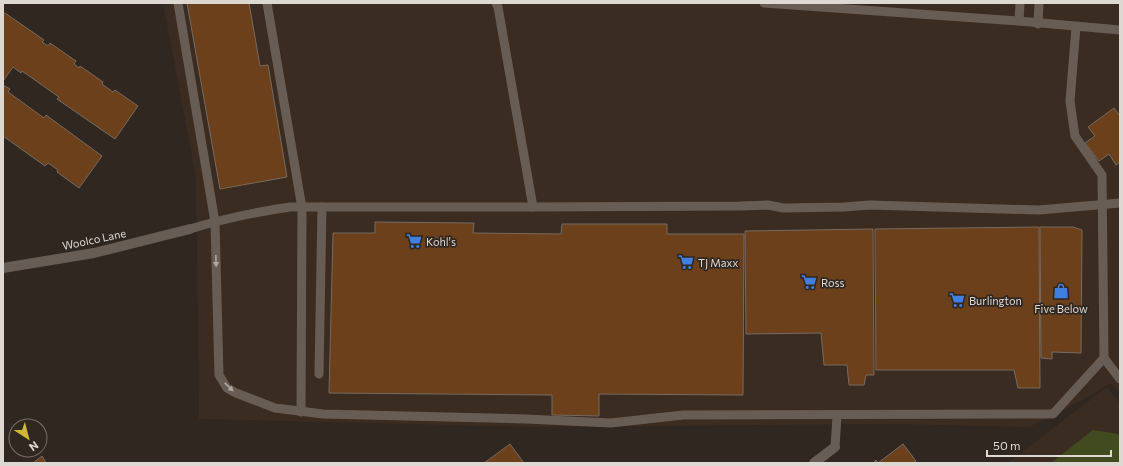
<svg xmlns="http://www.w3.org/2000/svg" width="1123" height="466" font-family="Commissioner,sans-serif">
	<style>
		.built { fill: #3b2c21 }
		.green { fill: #414b1f }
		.building { fill: #6b401b; stroke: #766b62 }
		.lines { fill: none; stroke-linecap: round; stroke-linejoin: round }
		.service { stroke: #685d55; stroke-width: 9 }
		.minor { stroke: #685d55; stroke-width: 10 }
		.oneway { fill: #afa7a1 }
		.labels { text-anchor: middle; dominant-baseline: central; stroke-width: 3.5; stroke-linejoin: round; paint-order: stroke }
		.street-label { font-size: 11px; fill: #ded8d3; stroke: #302720 }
		.poi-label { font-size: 11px; fill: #ded8d3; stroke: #302720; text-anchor: start }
	</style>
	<rect width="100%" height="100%" fill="#302720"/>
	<!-- built -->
	<g class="built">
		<path d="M163,3h957v390l-9,-10 -41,24 -41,20 -138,-3 -356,3 -336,-8 -3,-241z"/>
		<path d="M1107,387l13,17v59h-112z"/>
	</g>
	<!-- green -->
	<path class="green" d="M1093,430l25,4 2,3v26h-69z"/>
	<!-- building -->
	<g class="building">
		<path d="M187,3h62l11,63 8,-1 19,112 -67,12z"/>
		<path d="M5,13l39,27 -2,2 6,4 2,-3 26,18 -2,3 5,4 1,-2 23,16 -1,2 11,8 2,-2 23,16 -23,33 -58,-40 2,-2 -37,-26 -1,2 -8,-6 -10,14v-67z"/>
		<path d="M3,85l7,4 -2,3 36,26 2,-3 56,41 -23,32 -22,-16 1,-2 -10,-7 -3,3 -42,-30z"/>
		<path d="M1114,108l6,8v46l-4,3 -7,-11 -10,7 -14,-18 10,-7 -7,-9z"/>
		<path d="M375,222l99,1 -1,10 88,1 1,-10h105v10h77l-1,161 -144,-1v22l-47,-1v-20l-223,-2 4,-160h42z"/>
		<path d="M1039,227l1,161h-22l-4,-18h-138l-1,-141z"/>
		<path d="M1040,227h33l9,3 -1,123 -29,-1v7l-11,-1z"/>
		<path d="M873,229l1,146h-8l-2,10h-15l-2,-20h-23l-3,-32 -75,1 -1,-103z"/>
		<path d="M510,444l14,19h-40z"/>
		<path d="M903,444l13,17 -3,2h-40l3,-3 2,3z"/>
		<path d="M42,456l4,7h-13z"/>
	</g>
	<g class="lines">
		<!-- service -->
		<g class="service">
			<path d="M178,3l37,219 4,153 8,13 9,5 39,15 48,6 203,5 85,4 72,-8 370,-1 51,-56 -2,-183 -27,-39 -5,-35 6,-74"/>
			<path d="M267,3l35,205 -1,204"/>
			<path d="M496,3l2,4 35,200"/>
			<path d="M764,3l255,18 101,9"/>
			<path d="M1019,21l1,-18"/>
			<path d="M1038,24l1,-21"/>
			<path d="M190,229c33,-10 66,-17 100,-22h243l207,-1 28,-1 15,3 61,-1 26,-2 169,5 81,-7"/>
			<path d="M1104,358l16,21"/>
			<path d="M319,374l3,-167"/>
			<path d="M835,447l2,-31"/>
		</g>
		<!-- minor -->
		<g class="minor">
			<path d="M3,268l91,-15 96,-24"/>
			<path d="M814,463l21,-16"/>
		</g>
	</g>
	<!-- one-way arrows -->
	<defs><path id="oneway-solid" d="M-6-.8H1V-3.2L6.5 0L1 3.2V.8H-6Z"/></defs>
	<g class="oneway">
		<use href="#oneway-solid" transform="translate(216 261) rotate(88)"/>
		<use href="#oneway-solid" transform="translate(229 387) rotate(44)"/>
	</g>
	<!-- icons -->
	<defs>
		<symbol id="supermarket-bare" viewBox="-9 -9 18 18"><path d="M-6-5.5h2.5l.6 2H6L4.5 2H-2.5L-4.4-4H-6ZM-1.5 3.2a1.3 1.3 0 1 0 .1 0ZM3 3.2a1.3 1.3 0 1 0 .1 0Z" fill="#3f7fe0" stroke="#302720" stroke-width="2.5" paint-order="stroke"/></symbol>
		<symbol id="shop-bare" viewBox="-9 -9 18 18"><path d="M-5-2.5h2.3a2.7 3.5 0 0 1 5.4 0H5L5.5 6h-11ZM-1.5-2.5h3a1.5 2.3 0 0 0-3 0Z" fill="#3f7fe0" stroke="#302720" stroke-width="2.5" paint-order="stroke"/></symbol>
	</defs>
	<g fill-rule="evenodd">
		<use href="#supermarket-bare" x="403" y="230" width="22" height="22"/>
		<use href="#supermarket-bare" x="675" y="251" width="22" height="22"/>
		<use href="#supermarket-bare" x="798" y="271" width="22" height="22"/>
		<use href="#shop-bare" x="1050" y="280" width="22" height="22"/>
		<use href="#supermarket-bare" x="946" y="289" width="22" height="22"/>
	</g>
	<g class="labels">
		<!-- street labels -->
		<g class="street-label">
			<text transform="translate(94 239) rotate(-12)">Woolco Lane</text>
		</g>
		<!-- poi labels -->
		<g class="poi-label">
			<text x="426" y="241">Kohl's</text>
			<text x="698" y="262">TJ Maxx</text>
			<text x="821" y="282">Ross</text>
			<text x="969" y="300">Burlington</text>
			<text x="1061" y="308" text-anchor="middle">Five Below</text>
		</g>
	</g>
	<!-- border -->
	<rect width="1123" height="466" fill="none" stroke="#ded8d3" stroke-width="8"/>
	<!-- north arrow -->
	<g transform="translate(28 438) rotate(144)"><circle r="19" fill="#302720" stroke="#766e68"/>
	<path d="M0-3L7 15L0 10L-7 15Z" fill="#d0b837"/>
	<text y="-6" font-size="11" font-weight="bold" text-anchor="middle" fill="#ded8d3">N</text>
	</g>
	<!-- scale -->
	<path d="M987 450v6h124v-6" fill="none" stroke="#ded8d3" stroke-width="2"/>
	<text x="993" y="450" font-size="12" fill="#ded8d3" stroke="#302720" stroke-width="3" paint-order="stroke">50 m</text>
</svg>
